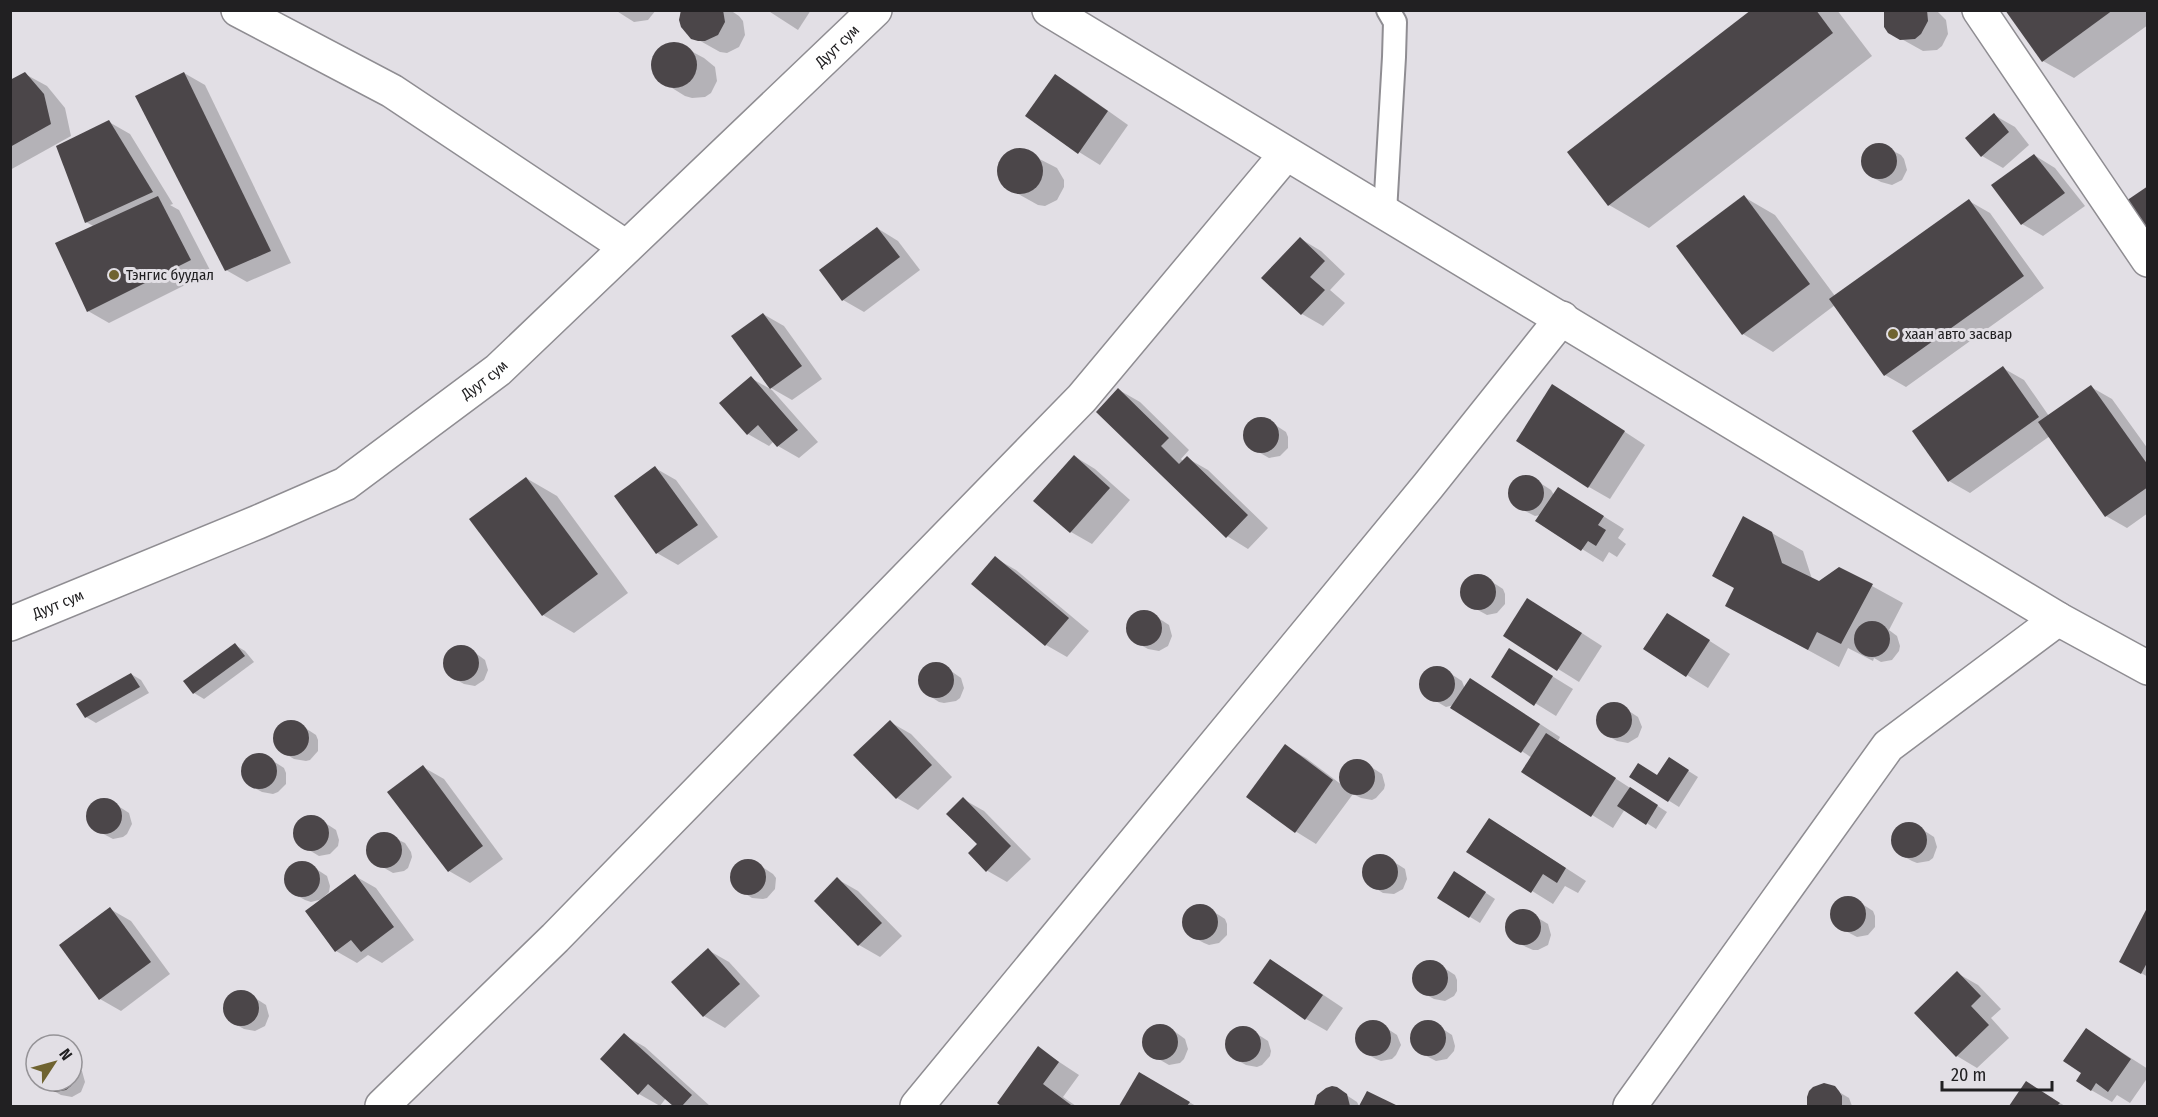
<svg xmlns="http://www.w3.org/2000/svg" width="2158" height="1117" font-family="'Fira Sans Condensed',sans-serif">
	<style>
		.shadow { fill: #0003 }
		.building { fill: #4b4649 }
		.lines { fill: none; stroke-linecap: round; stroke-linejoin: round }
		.service-casing { stroke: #8f8d92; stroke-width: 26 }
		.minor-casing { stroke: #8f8d92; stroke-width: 36 }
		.tertiary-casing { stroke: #8f8d92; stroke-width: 36 }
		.secondary-casing { stroke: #8f8d92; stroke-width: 36 }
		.service { stroke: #fff; stroke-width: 22 }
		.minor { stroke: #fff; stroke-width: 33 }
		.tertiary { stroke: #fff; stroke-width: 33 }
		.secondary { stroke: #fff; stroke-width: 33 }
		.poi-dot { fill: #6f6330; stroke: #e2dfe5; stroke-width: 2 }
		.labels { text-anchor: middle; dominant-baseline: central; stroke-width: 6; stroke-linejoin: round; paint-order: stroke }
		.street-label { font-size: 15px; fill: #212022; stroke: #e2dfe5 }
		.poi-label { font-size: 15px; fill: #212022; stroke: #e2dfe5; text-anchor: start }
	</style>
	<rect width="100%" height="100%" fill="#e2dfe5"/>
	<!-- shadow -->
	<g class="shadow">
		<path d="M615,10h41l-8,10 -14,2z"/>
		<path d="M683,10h47l9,6 4,5 2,14 -6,12 -12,6 -7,-1 -34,-19z"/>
		<path d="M767,10h44l-13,20z"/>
		<path d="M1753,10h84l35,46 -223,172 -40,-23 -40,-53z"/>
		<path d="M1886,10h50l10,10 2,14 -6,12 -5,4 -14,1 -34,-19z"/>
		<path d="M2006,10h142v15l-74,53 -31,-17z"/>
		<path d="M676,43l28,15 11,9 2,14 -6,12 -6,4 -13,1 -7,-2 -21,-13 -10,-10v-14l2,-7 6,-5z"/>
		<path d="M184,73l21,12 86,178 -44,19 -21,-12z"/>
		<path d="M25,74l22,12 18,22 6,28 -61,34v-88z"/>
		<path d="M1056,76l20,12 52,37 -28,40 -21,-13z"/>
		<path d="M1994,115l21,12 14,18 -26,23 -21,-12z"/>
		<path d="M109,122l21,12 43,70 -3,1 9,5 32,62 -102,51 -21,-12 7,-84 -9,-5z"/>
		<path d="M1880,144l21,11 3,4 3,11 -5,10 -10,5 -11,-3 -11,-6 -7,-10 -2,-5 4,-10 4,-4z"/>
		<path d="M1014,150h8l35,18 7,12v7l-7,13 -12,6 -7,-1 -34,-19 -5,-13 4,-14z"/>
		<path d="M2034,155l21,13 30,38 -42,30 -21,-12z"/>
		<path d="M1744,197l31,18 60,81 134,-95 21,12 54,75 -138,99 -21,-12 -50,-70 -62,47 -30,-18z"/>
		<path d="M877,228l21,13 22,29 -56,42 -21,-12z"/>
		<path d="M1301,239l20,12 24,23 -15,16 15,13 -22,23 -21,-12z"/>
		<path d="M763,314l21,12 38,53 -30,21 -21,-12z"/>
		<path d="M2003,368l21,12 25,36 42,-29 21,12 36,50v64l-21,15 -21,-12 -56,-80 -80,57 -21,-12z"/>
		<path d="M751,378l21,12 46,52 -19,16 -21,-12 -4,-5 -5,5 -21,-12 -26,-31z"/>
		<path d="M1119,390l21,12 49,48 -8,9 3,3 3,-4 21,12 60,58 -20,21 -21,-13z"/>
		<path d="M1573,398l72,47 -35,54 -21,-12z"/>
		<path d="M1266,419l20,13 2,5v11l-8,8 -11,2 -21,-12 -3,-4 -1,-11 6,-9 5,-2z"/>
		<path d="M1074,456l21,13 35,31 -38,44 -21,-12z"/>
		<path d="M655,468l21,12 42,57 -40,28 -21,-12 -41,-57z"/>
		<path d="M1520,477h11l20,13 3,5 25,6 45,28 -6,9 8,6 -9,13 -8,-5 -6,10 -21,-13 -41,-34 -6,1 -16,-8 -8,-9 -1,-10 2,-5z"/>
		<path d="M526,478l31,18 71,97 -54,40 -31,-18 -72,-96z"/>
		<path d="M1772,533l31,18 9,28 7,4 53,3 31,17 -14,27 8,6 3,10 -1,5 -7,9 -11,2 -7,-4 -1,3 -25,-13 -9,19 -112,-61z"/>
		<path d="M995,558l21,12 73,61 -22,26 -21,-12 -73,-61z"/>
		<path d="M1477,575l6,1 20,13 2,5v10l-8,9 -10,2 -22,-12 -4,-10 1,-5 5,-9z"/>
		<path d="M1144,611l5,1 20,13 3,11 -4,10 -9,5 -11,-2 -11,-6 -5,-4 -4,-10 6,-14z"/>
		<path d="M1549,612l53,34 -23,36 -74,-46z"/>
		<path d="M1688,627l42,27 -22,34 -63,-39z"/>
		<path d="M235,645l10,6 9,11 -50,37 -10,-6z"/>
		<path d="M460,646l10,3 15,11 3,10 -4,10 -9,6 -11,-2 -11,-6 -5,-4 -4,-10 3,-10 3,-4z"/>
		<path d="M1510,650l63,39 -17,27 -63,-39z"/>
		<path d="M941,664l20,14 3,10 -4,10 -4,3 -12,2 -5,-1 -11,-7 -7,-8 -1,-11 6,-9 4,-2z"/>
		<path d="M1437,667l5,1 20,13 3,8 26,3 69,45 -2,4 109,71 -11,17 -31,-20 -12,19 -90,-56 9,-14 -78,-53 -8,2 -21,-12 -3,-4 -1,-11 6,-9z"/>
		<path d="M131,674l10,6 8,13 -53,30 -10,-6z"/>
		<path d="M1613,703l5,1 20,13 4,10 -4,10 -10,6 -11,-2 -11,-6 -8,-9v-10l5,-9z"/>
		<path d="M296,722l20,13 2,5v11l-8,9 -4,1 -12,-2 -10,-6 -8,-8 -1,-11 2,-5 8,-6z"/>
		<path d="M890,722l21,12 41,43 -34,33 -21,-12z"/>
		<path d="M1285,746l21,12 36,27 -1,-12 6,-9 4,-3h11l20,13 3,11 -1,4 -8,9 -4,2 -11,-2 -8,-4 -37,50 -21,-13z"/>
		<path d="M253,755h11l20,13 2,5v11l-8,8 -5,2 -11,-2 -11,-6 -7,-9 -1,-10 2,-5z"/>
		<path d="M1679,765l19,12 -19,30 -48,-30 27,-1z"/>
		<path d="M423,767l21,12 59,80 -33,24 -21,-12z"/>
		<path d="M963,799l21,12 47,48 -24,23 -21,-12z"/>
		<path d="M104,800h5l20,13 3,11 -5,10 -4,3 -10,2 -21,-11 -5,-10 3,-11 3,-4z"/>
		<path d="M305,817h11l20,13 3,10 -1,6 -8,8 -11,2 -20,-12 -3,-4 -1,-11 6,-9z"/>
		<path d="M1903,824h11l20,13 3,10 -4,11 -4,3 -12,2 -5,-2 -11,-6 -7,-8 -1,-11z"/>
		<path d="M1510,832l76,49 -8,12 -13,-7 -12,18 -84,-52z"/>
		<path d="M384,833l21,10 6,9 1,5 -4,11 -4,3 -11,2 -21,-12 -4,-10 2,-10 4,-4z"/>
		<path d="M1379,855l6,1 20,13 2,10 -4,10 -9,5 -11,-1 -11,-7 -4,-3 -5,-10 6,-14z"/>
		<path d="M748,860l5,1 20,13 3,4 -1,11 -8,9 -4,1 -11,-1 -11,-7 -8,-8 -1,-11 6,-8z"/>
		<path d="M297,863h10l20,13 3,10 -1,6 -5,5 31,-21 21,12 38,52 -32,23 -14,-8 -11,8 -21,-12 -13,-52 -12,3 -6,-2 -11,-6 -7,-9 -1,-10 6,-9z"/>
		<path d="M837,879l21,12 44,45 -22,21 -21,-12z"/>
		<path d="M1465,879l30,20 -15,24 -41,-25z"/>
		<path d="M1848,898h5l20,13 2,5v11l-7,8 -11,2 -21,-11 -3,-5 -1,-11 6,-9z"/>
		<path d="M1200,905l5,1 20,13 2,5v11l-8,8 -10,2 -5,-2 -11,-6 -8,-9 -1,-10 5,-9z"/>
		<path d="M110,909l21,12 39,53 -49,37 -21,-12z"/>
		<path d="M2148,909v68l-27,-16z"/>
		<path d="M1523,911l5,1 20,12 3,11 -3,10 -10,5h-5l-11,-5 -11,-6 -3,-5 -1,-11 6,-9z"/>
		<path d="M708,950l21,12 31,34 -35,32 -21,-12 -31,-34z"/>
		<path d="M1271,960l72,48 -16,23 -21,-12 -51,-36z"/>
		<path d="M1435,962l20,13 2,5v11l-3,5 -9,5 -11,-2 -11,-6 -8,-8 -1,-11 2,-4 8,-7z"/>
		<path d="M1957,973l21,12 23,24 -10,9 18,20 -32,30 -20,-12z"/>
		<path d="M241,992h5l20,13 3,11 -4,10 -10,5 -11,-2 -11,-6 -4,-3 -5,-11 1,-5 5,-9z"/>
		<path d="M1372,1021l5,1 20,13 4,10 -5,10 -4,4 -11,2 -5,-2 -11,-6 -8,-9v-10l5,-10z"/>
		<path d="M1427,1022h5l20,13 3,11 -1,5 -7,8 -11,2 -21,-11 -3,-5 -1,-11 6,-9z"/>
		<path d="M1160,1025l10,3 15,11 3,10 -4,10 -4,4 -11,2 -21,-12 -4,-10 2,-10 8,-7z"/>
		<path d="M1237,1028h11l20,13 3,10 -1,5 -8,9 -5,2 -11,-2 -11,-6 -7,-9 -1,-10 5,-9z"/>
		<path d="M2087,1030l61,39v8l-18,26 -13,-8 -5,7 -21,-12 -8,-17z"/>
		<path d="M624,1035l21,12 65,59h-35l-9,-8 -6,8 -21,-12z"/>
		<path d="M1038,1048l41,27 -16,22 13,9h-72l-5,-3z"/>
		<path d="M72,1064l10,7 3,11 -4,10 -9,5 -11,-2 -11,-6 -7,-8h29z"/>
		<path d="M1140,1074l56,32h-76z"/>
		<path d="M2027,1083l20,12 18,11h-54z"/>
		<path d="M1829,1086l20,12 3,8h-43l-1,-9z"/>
		<path d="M1337,1089l20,13 2,4h-42l-1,-5z"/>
	</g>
	<!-- building -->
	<g class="building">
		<path d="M681,10h42l2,12 -7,13 -13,6h-7l-7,-2 -10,-12 -2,-7z"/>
		<path d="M1751,10h65l17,23 -225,173 -41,-54z"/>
		<path d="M1884,10h43l1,11 -7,13 -6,5 -15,1 -12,-7 -4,-6z"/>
		<path d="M2005,10h108l-71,52z"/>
		<circle cx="674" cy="65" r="23"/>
		<path d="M25,72l19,22 7,30 -41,23v-67z"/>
		<path d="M184,72l87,179 -46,20 -90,-175z"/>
		<path d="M1055,74l53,37 -30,43 -53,-38z"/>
		<path d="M1994,113l15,19 -28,25 -16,-19z"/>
		<path d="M109,120l44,72 -68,31 -29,-77z"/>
		<circle cx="1879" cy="161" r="18"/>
		<circle cx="1020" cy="171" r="23"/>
		<path d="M2034,154l31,39 -44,32 -30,-40z"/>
		<path d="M2148,186v44l-22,-29z"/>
		<path d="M1744,195l66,89 -68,51 -66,-89z"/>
		<path d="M158,196l33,64 -104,52 -32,-69z"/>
		<path d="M1969,199l55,77 -140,100 -55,-77z"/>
		<path d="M877,227l23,30 -58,44 -23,-31z"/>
		<path d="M1300,237l25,24 -15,16 15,13 -24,25 -40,-37z"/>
		<path d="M763,313l39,53 -32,23 -39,-53z"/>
		<path d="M2003,366l36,51 -91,65 -36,-51z"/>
		<path d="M751,376l47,54 -21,17 -19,-22 -11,10 -28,-32z"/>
		<path d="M1552,384l73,47 -37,57 -72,-47z"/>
		<path d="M2091,385l57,80v22l-43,30 -67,-95z"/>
		<path d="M1118,388l51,50 -8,8 18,18 8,-8 61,59 -22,23 -130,-126z"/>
		<circle cx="1261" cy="435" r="18"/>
		<path d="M1074,455l36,33 -40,45 -37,-32z"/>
		<path d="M655,466l43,59 -42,29 -42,-58z"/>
		<circle cx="1526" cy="493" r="18"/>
		<path d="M526,477l72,97 -56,42 -73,-97z"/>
		<path d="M1558,487l46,29 -6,9 8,5 -10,16 -8,-5 -7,10 -46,-30z"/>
		<path d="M1743,516l29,16 10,31 37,18 20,-14 34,17 -32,60 -24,-12 -9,18 -83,-44 9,-18 -22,-12z"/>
		<path d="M995,556l74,62 -24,28 -74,-62z"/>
		<circle cx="1478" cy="592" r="18"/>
		<path d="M1527,598l55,35 -25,38 -54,-35z"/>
		<circle cx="1144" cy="628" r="18"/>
		<path d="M1667,613l43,27 -24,37 -43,-28z"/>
		<circle cx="1872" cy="639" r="18"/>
		<path d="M235,643l10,13 -52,38 -10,-13z"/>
		<circle cx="461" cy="663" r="18"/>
		<path d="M1509,648l44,28 -19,30 -43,-29z"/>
		<circle cx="936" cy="680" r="18"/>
		<circle cx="1437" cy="684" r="18"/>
		<path d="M131,673l9,14 -55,31 -9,-14z"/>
		<path d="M1470,678l70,46 -19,29 -71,-45z"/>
		<circle cx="1614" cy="720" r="18"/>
		<path d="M890,720l42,45 -36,34 -43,-44z"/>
		<circle cx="291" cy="738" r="18"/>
		<path d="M1546,733l70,45 -25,39 -70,-45z"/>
		<path d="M1285,744l48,36 -38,53 -49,-36z"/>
		<circle cx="259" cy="771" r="18"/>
		<path d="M1669,757l20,13 -21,32 -39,-25 9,-14 19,12z"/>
		<circle cx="1357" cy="777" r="18"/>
		<path d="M423,765l60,81 -35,26 -61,-80z"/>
		<path d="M1630,787l28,18 -12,20 -29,-19z"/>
		<path d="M963,797l48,49 -25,26 -18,-19 9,-9 -31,-30z"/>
		<circle cx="104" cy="816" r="18"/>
		<circle cx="311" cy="833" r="18"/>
		<path d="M1489,818l77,50 -9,15 -14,-9 -12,19 -65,-41z"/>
		<circle cx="1909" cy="840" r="18"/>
		<circle cx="384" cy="850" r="18"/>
		<circle cx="1380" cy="872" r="18"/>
		<circle cx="748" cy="877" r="18"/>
		<circle cx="302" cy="879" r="18"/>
		<path d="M1454,871l32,21 -17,26 -32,-20z"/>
		<path d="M355,874l39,53 -33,25 -10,-12 -16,12 -30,-41z"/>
		<path d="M837,877l45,46 -24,23 -44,-45z"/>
		<circle cx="1848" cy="914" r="18"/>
		<circle cx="1200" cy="922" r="18"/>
		<path d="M2148,906v55l-7,13 -22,-12z"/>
		<path d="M110,907l41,55 -52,38 -40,-55z"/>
		<circle cx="1523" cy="927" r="18"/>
		<path d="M708,948l32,36 -37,33 -32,-35z"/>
		<path d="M1270,959l53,36 -18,25 -52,-37z"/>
		<circle cx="1430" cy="978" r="18"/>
		<path d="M1957,971l24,25 -10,10 18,19 -33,32 -42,-44z"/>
		<circle cx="241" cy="1008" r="18"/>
		<circle cx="1373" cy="1038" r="18"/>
		<circle cx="1428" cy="1038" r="18"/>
		<circle cx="1160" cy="1042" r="18"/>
		<circle cx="1243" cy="1044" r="18"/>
		<path d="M2086,1028l45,31 -23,33 -12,-9 -5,8 -15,-10 5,-8 -18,-12z"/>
		<path d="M624,1033l68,62 -10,11h-9l-25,-22 -10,11 -38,-36z"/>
		<path d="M1038,1046l21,16 -16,22 28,21 -1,1h-69l-4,-3z"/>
		<path d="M72,1063l3,12 -4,11 -5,4 -11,2 -11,-5 -3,-6h31z"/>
		<path d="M1139,1072l51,30 -3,4h-68z"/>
		<path d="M2026,1081l34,22 -3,3h-48z"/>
		<path d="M1824,1083l11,3 4,5 3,5v10h-35v-9l2,-6 4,-4z"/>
		<path d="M1332,1086l5,1 10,7 3,12h-36l3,-11 9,-7z"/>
		<path d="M1367,1091l31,15h-39z"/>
	</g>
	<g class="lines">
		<defs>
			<path id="service" d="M1385,212l9,-155 1,-35 -7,-12"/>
			<g id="minor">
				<path d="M238,10l154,81 234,156"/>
				<path d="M1979,10l169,250"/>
				<path d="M382,1106l173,-168 527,-540 204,-244"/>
				<path d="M917,1106l511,-620 134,-168"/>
				<path d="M1630,1106l258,-360 170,-127"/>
			</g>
			<path id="tertiary" d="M1049,10l1009,609 90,49"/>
			<g id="secondary">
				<path id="s1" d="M10,624l248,-102 87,-38 153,-114 377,-360"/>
			</g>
		</defs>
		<!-- service casing -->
		<use href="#service" class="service-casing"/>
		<!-- minor casing -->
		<use href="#minor" class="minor-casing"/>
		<!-- tertiary casing -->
		<use href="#tertiary" class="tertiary-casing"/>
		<!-- secondary casing -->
		<use href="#secondary" class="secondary-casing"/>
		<!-- service -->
		<use href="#service" class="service"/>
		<!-- minor -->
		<use href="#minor" class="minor"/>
		<!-- tertiary -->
		<use href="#tertiary" class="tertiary"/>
		<!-- secondary -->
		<use href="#secondary" class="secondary"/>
	</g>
	<!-- markers -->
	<g class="poi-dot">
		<circle cx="114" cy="275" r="6"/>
		<circle cx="1893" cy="334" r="6"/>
	</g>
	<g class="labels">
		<!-- street labels -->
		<g class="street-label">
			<text stroke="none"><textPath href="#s1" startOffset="1023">Дуут сум</textPath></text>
			<text stroke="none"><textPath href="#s1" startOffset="537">Дуут сум</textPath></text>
			<text stroke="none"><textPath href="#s1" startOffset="52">Дуут сум</textPath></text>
		</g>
		<!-- poi labels -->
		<g class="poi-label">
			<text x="126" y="275">Тэнгис буудал</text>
			<text x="1905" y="334">хаан авто засвар</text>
		</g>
	</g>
	<!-- border -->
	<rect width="2158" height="1117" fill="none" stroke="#212022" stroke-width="24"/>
	<!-- north arrow -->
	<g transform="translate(54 1063) rotate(54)"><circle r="28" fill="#e2dfe5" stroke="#959397" stroke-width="1.5"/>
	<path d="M0-4.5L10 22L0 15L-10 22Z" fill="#6f6330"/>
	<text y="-9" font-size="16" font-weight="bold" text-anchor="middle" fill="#212022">N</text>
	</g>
	<!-- scale -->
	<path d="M1942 1081v9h110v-9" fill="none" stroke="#212022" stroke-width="3"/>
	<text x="1951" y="1081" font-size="18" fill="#212022" stroke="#e2dfe5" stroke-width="4.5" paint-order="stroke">20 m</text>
</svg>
